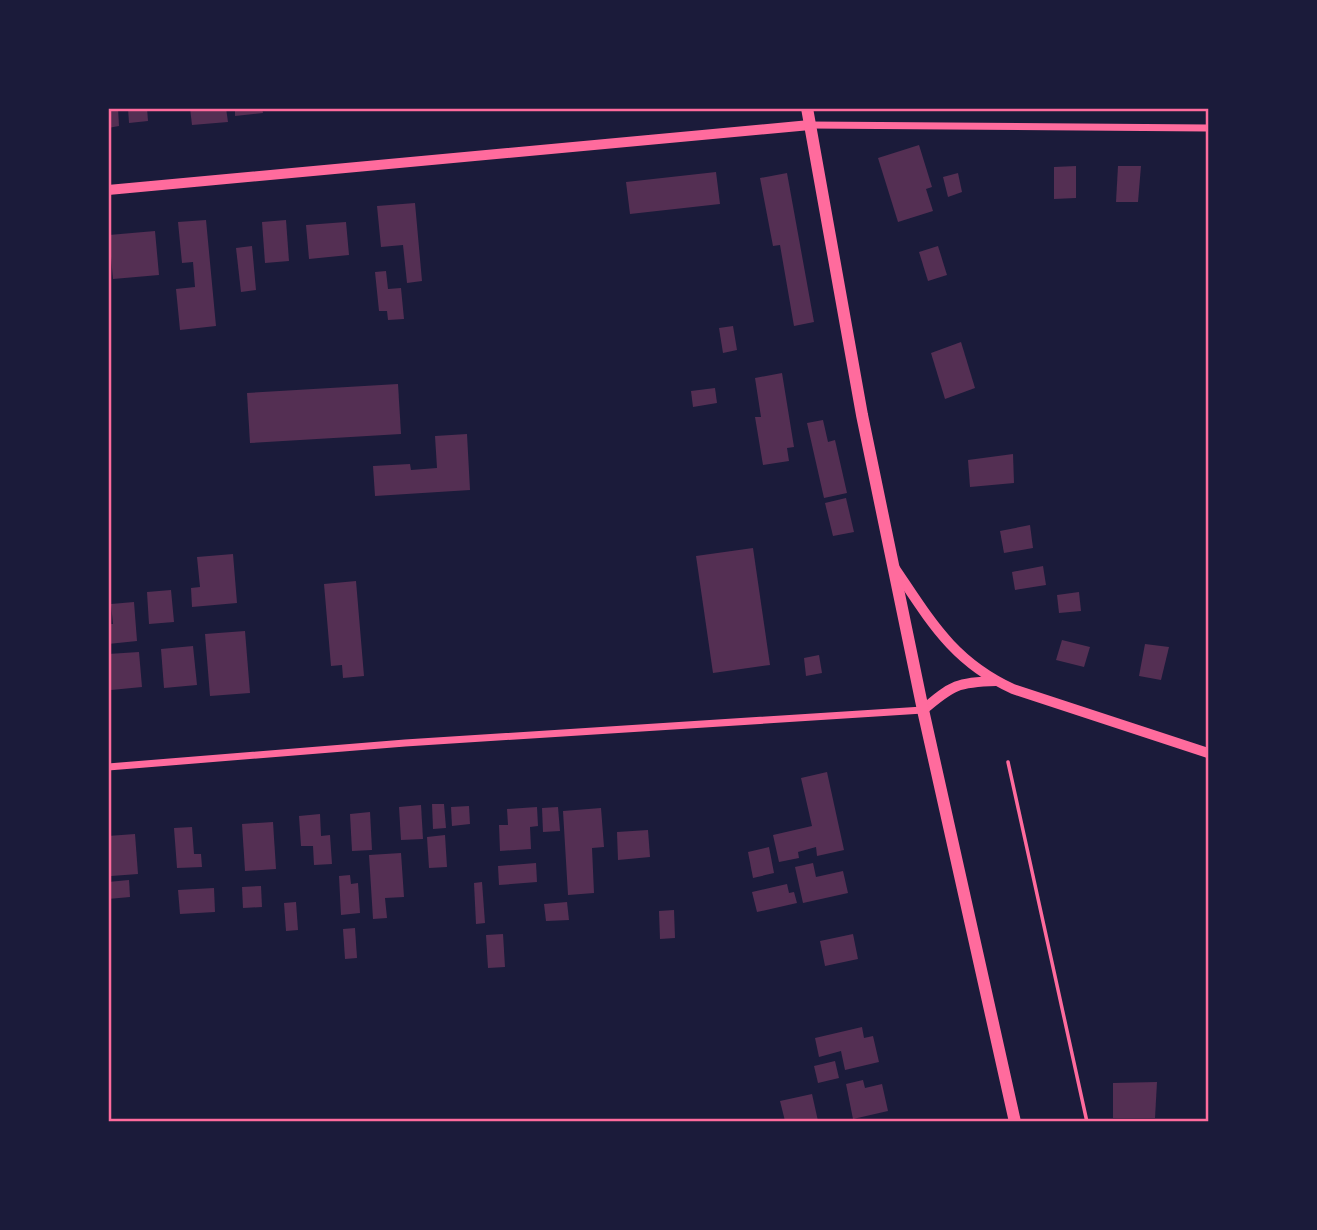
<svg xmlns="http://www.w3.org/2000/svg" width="1317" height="1230" font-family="'Exo 2',sans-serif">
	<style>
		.building { fill: #542f53 }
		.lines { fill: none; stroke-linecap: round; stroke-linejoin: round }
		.path { stroke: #ff6b9d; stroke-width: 3.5 }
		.minor { stroke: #ff6b9d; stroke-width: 7 }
		.tertiary { stroke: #ff6b9d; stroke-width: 10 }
		.secondary { stroke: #ff6b9d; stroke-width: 12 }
		.neatline { fill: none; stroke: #ff6b9d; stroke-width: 2.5 }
	</style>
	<rect width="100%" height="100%" fill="#1b1b3a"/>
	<!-- building -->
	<g class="building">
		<path d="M108,108h10l1,18 -11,2z"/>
		<path d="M128,108h19l1,13 -19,2z"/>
		<path d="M190,108h36l2,14 -36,3z"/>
		<path d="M235,108h27l1,5 -28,3z"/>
		<path d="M919,145l13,42 -6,2 7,22 -35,11 -20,-64z"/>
		<path d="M1076,166v32l-22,1v-32z"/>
		<path d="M1118,166h23l-3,36h-22z"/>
		<path d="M716,172l4,32 -90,10 -4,-32z"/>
		<path d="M787,173l27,149 -20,4 -14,-81 -7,1 -13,-68z"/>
		<path d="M958,173l4,19 -14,5 -5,-20z"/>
		<path d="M415,203l7,78 -15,2 -4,-38 -22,2 -4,-41z"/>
		<path d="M206,220l10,106 -36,4 -4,-41 19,-2 -2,-25 -11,1 -4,-41z"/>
		<path d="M286,220l3,41 -24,2 -3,-41z"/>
		<path d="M346,222l3,33 -40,4 -3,-34z"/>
		<path d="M155,231l4,44 -46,4 -4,-44z"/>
		<path d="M252,246l4,44 -15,2 -5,-44z"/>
		<path d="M938,246l9,29 -19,6 -9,-29z"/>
		<path d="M386,271l2,18 13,-1 3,31 -16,1 -1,-9h-8l-4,-39z"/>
		<path d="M733,326l4,24 -14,3 -4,-25z"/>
		<path d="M961,342l14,46 -30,11 -14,-46z"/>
		<path d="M782,373l12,74 -7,1 2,13 -26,4 -8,-48h6l-6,-39z"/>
		<path d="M398,384l3,50 -151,9 -3,-50z"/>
		<path d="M715,388l2,15 -24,4 -2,-16z"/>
		<path d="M823,420l5,22 7,-2 12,53 -23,5 -17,-75z"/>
		<path d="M467,434l3,56 -95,6 -2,-30 37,-2 1,6 26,-2 -2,-32z"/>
		<path d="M1013,454l1,29 -44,4 -2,-27z"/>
		<path d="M846,498l8,34 -21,4 -8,-33z"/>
		<path d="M1030,525l3,23 -29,5 -4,-22z"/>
		<path d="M753,548l17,117 -57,8 -17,-117z"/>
		<path d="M233,554l4,49 -45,4 -1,-19 9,-1 -3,-30z"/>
		<path d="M1043,566l3,19 -31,5 -3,-18z"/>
		<path d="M356,581l8,95 -21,2 -1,-13 -11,1 -7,-82z"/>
		<path d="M171,590l3,32 -25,2 -2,-32z"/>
		<path d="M1079,592l2,19 -22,2 -2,-18z"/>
		<path d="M134,602l3,39 -29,3v-20h5l-2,-20z"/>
		<path d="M245,631l5,62 -40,3 -5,-62z"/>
		<path d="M1062,640l28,7 -6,20 -28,-7z"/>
		<path d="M1145,644l24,3 -8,33 -22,-4z"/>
		<path d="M193,646l4,39 -33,3 -3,-39z"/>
		<path d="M139,652l3,35 -31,3 -3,-36z"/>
		<path d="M819,655l3,18 -16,3 -2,-18z"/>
		<path d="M827,772l17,78 -27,6 -1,-9 -18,5 1,6 -20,4 -6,-27 39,-9 -11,-48z"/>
		<path d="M432,804h12l2,24 -13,1z"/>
		<path d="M421,805l2,34 -22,1 -2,-33z"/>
		<path d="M469,806l1,18 -18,2 -1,-19z"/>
		<path d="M537,807l1,19 -8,1 1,22 -31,2 -1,-26h9l-1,-16z"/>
		<path d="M558,807l2,24 -17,1 -1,-24z"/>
		<path d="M601,808l3,39 -12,1 2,45 -26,2 -5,-84z"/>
		<path d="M370,812l2,38 -20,1 -2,-37z"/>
		<path d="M320,814l1,22 9,-1 2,29 -18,1 -1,-19h-12l-2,-30z"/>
		<path d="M273,822l3,47 -31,2 -3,-47z"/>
		<path d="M192,827l2,27h7l1,13 -25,1 -3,-40z"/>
		<path d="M648,830l2,27 -32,3 -1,-28z"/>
		<path d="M135,834l3,40 -27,2 -3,-40z"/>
		<path d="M445,835l2,32 -18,1 -2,-31z"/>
		<path d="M769,847l5,26 -21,5 -5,-26z"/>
		<path d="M401,853l3,44 -19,1 2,20 -14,1 -4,-64z"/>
		<path d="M536,863l1,19 -38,3 -1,-19z"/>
		<path d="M813,863l3,14 27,-6 5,22 -45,10 -8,-36z"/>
		<path d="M350,875l1,9 7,-1 2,30 -19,2 -2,-39z"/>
		<path d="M129,880l1,17 -22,2v-17z"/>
		<path d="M482,882l3,41 -9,1 -2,-41z"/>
		<path d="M787,884l2,9 5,-1 3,11 -40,9 -5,-20z"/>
		<path d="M261,886l1,21 -19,1 -1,-21z"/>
		<path d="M214,888l1,24 -35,2 -2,-24z"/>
		<path d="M296,902l2,28 -12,1 -2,-28z"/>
		<path d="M567,902l2,18 -23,1 -2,-17z"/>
		<path d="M674,910l1,28 -15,1 -1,-28z"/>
		<path d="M355,928l2,30 -12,1 -2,-30z"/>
		<path d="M503,934l2,33 -17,1 -2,-33z"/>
		<path d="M853,934l5,25 -33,7 -5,-25z"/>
		<path d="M862,1027l2,11 9,-2 6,26 -34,8 -4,-19 -22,6 -4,-19z"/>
		<path d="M835,1061l4,17 -21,5 -4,-17z"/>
		<path d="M863,1080l2,8 17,-4 6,27 -35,8 -7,-35z"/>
		<path d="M1157,1082l-2,36h-42v-35z"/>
		<path d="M812,1094l6,27h-33l-5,-20z"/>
	</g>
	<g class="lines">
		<!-- path -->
		<path class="path" d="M1008,762l79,360"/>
		<!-- minor -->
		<g class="minor">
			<path d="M810,125l398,3"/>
			<path d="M108,767l297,-24 518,-33"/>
		</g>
		<!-- tertiary -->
		<g class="tertiary">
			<path d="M108,190l702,-65"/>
			<path d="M894,567c36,53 58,94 119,122l195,64"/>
			<path d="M923,710c29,-25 35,-28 73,-29"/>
		</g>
		<!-- secondary -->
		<path class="secondary" d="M807,108l55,307 61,295 92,412"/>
	</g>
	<!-- border -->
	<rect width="1317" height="1230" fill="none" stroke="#1b1b3a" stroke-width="220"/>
	<rect x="110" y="110" width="1097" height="1010" class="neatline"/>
</svg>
